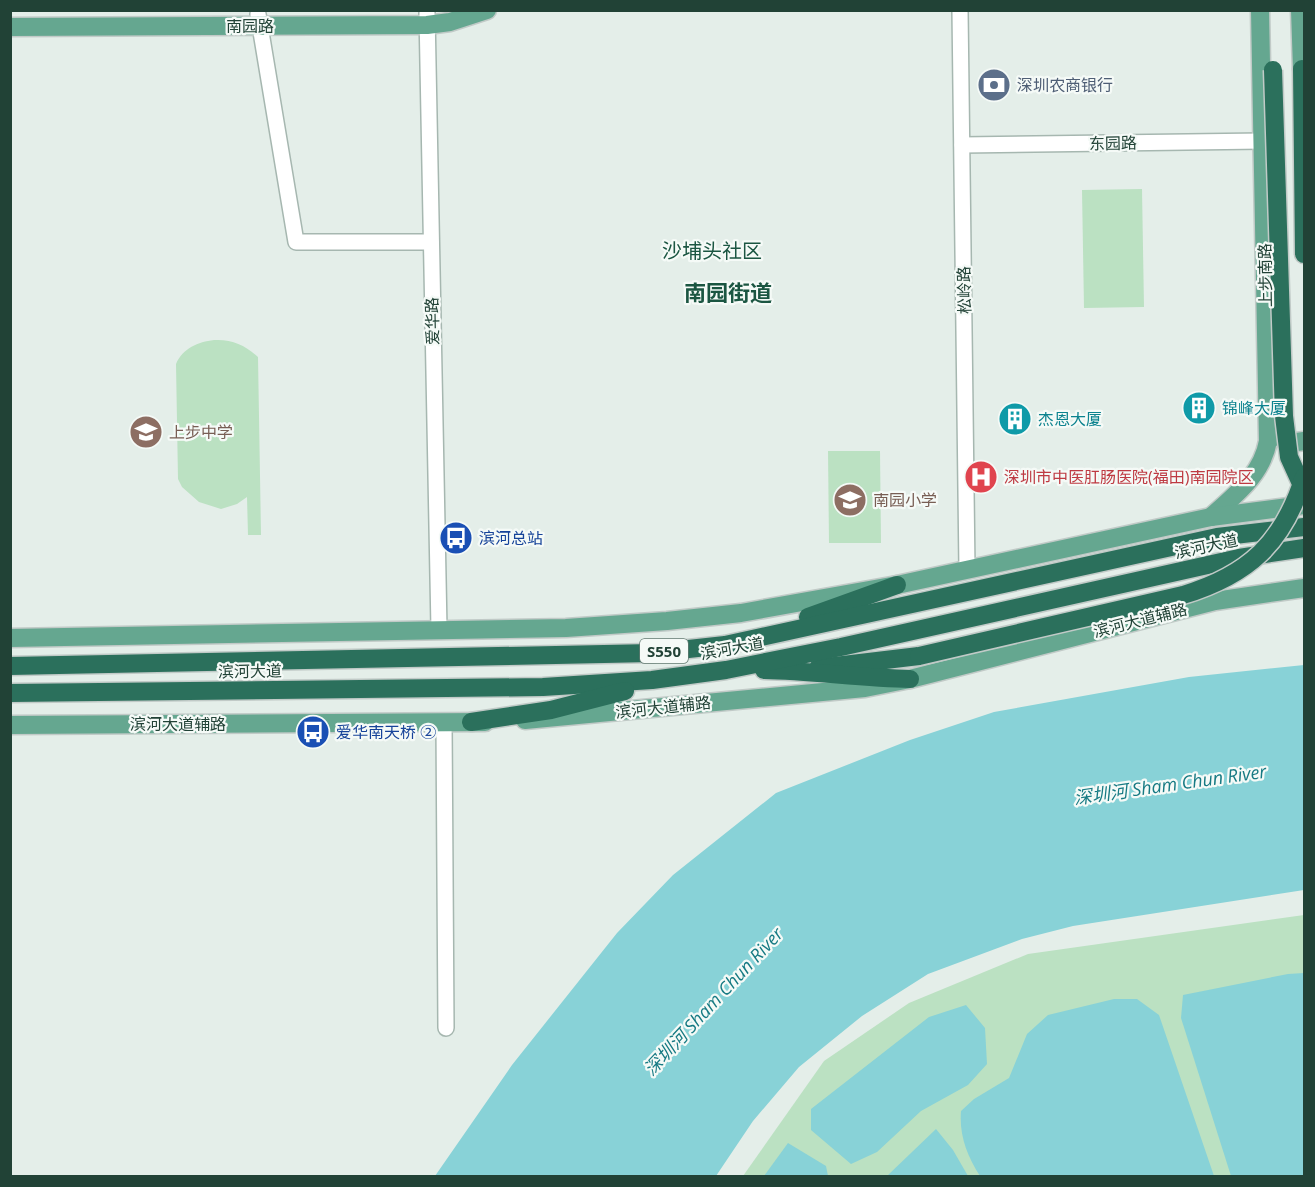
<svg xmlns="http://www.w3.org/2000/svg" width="1315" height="1187" font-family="'Open Sans','Noto Sans SC',sans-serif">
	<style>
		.green { fill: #bbe1c2 }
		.water { fill: #88d2d7 }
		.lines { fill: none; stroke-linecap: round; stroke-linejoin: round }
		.minor-casing { stroke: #a6b7b0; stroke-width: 18 }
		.major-casing { stroke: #c1cac7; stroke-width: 21 }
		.highway-casing { stroke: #c1cac7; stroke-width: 21 }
		.minor { stroke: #fff; stroke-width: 15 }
		.major { stroke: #65a790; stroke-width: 18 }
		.highway { stroke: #2b705c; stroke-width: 18 }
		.highway-bridge-casing { stroke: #c1cac7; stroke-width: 21; stroke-linecap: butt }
		.highway-bridge { stroke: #2b705c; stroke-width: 18 }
		.labels { text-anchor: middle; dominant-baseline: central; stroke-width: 4.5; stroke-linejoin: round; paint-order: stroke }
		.shield { fill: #f5faf7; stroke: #617970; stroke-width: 1.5 }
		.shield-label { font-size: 15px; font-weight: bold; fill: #214236 }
		.street-label { font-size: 16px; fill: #214236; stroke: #f5faf7 }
		.service-label { font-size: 16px; fill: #4e5e75; stroke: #f5faf7; text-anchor: start }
		.culture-label { font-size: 16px; fill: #0d838f; stroke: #f5faf7; text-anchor: start }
		.education-label { font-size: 16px; fill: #785e54; stroke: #f5faf7; text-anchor: start }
		.health-label { font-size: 16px; fill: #be3a42; stroke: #f5faf7; text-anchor: start }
		.transit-label { font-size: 16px; fill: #164399; stroke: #f5faf7; text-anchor: start }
		.water-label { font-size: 18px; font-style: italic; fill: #167a83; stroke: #f5faf7 }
		.quarter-label { font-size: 20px; fill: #1b5642; stroke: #f5faf7 }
		.district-label { font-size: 22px; font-weight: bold; fill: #1b5642; stroke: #f5faf7 }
	</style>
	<rect width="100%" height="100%" fill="#e4eee9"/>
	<!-- green -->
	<g class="green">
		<path d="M1142,189l2,118 -60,1 -2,-118z"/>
		<path d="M214,340c18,-1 31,5 44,17l3,178h-13l-1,-38 -10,7 -16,5 -22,-7 -17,-15 -4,-8 -2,-115c7,-16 22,-22 38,-24z"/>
		<path d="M828,451h52l1,92h-52z"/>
		<path d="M1304,915v261h-561l81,-115 85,-58 119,-49z"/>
	</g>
	<!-- water -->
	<g class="water">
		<path d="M1304,665v225l-231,36 -51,13 -94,35 -66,42 -63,51 -46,54 -37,55h-281l77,-111 105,-132 56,-58 103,-82 134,-53 84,-28 195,-35z"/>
		<path d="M1304,973v203h-73l-50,-158 2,-23 105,-21z"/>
		<path d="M1114,999h23l22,16 55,161h-234c-13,-20 -21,-41 -19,-65l13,-12 35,-21 18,-44 21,-19z"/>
		<path d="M966,1005l19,23 2,36 -19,21 -47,26 -44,41 -26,12 -40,-34v-21l118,-92z"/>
		<path d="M936,1129l17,21 15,26h-81z"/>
		<path d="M788,1143l38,23 2,10h-64z"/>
	</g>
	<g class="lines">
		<defs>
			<g id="minor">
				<path d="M960,10l7,560"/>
				<path d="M427,13l12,616"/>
				<path d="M258,14l38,228h135"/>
				<path d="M962,145l301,-4"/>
				<path d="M444,723l2,305"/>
			</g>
			<g id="major">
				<path d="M1300,10l2,59"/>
				<path d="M10,27l417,-2 23,-3 37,-12"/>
				<path d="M1274,434l16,9 14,-2"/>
				<path d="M1211,517c24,-22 51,-42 57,-76l-8,-431"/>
				<path d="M10,638l556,-10 101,-7 74,-8 156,-28 314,-68 93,-12"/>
				<path d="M525,720l340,-32 45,-9 305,-78 89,-13"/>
				<path d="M10,725l475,-3"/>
			</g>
			<g id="highway">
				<path d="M1302,69l2,185"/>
				<path d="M808,617l89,-32"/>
				<path d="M10,666l642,-13 73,-8 492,-108 87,-10"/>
				<path d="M818,668l101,-12"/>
				<path d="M764,670c49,1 97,8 146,9"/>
				<path d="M10,693l533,-6 109,-7 74,-10 115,-23 398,-89 65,-10"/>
				<path d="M471,722l80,-12 74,-19"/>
			</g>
		</defs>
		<!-- minor casing -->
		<use href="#minor" class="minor-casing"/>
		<!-- major casing -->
		<use href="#major" class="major-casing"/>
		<!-- highway casing -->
		<use href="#highway" class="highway-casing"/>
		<!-- minor -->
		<use href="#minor" class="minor"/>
		<!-- major -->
		<use href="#major" class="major"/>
		<!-- highway -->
		<use href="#highway" class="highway"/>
		<defs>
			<g id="highway-bridge">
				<path d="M1273,70l11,346 5,41 15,33"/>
				<path d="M919,656l264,-61c66,-20 100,-52 121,-118"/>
			</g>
		</defs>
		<!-- highway-bridge casing -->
		<use href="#highway-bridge" class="highway-bridge-casing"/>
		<!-- highway-bridge -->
		<use href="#highway-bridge" class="highway-bridge"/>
	</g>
	<!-- icons -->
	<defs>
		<symbol id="bank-disc" viewBox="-11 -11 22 22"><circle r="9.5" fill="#5c6f8a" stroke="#f5faf7"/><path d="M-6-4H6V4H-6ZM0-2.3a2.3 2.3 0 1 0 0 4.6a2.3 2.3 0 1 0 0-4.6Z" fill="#fff"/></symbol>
		<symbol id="building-disc" viewBox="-11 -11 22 22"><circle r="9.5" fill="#0f9aa8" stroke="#f5faf7"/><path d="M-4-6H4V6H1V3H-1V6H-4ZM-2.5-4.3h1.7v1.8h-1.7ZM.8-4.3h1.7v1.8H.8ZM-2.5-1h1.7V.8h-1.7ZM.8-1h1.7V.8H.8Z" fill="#fff"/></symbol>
		<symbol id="school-disc" viewBox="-11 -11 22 22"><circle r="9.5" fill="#8d6e63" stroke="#f5faf7"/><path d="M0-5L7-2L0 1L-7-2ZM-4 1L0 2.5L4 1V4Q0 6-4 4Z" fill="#fff"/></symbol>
		<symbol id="hospital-disc" viewBox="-11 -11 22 22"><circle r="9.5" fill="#e0444e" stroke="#f5faf7"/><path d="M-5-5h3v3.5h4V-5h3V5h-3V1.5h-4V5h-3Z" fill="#fff"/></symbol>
		<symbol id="bus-disc" viewBox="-11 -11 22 22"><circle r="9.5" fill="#1a4fb4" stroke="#f5faf7"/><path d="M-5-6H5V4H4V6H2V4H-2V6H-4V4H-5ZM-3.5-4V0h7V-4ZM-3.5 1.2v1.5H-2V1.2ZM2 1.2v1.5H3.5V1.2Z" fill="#fff"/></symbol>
	</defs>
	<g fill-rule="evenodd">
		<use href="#bank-disc" x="975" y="66" width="38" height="38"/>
		<use href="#building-disc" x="1180" y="389" width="38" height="38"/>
		<use href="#building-disc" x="996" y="400" width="38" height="38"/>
		<use href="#school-disc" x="127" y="413" width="38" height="38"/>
		<use href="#hospital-disc" x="962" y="458" width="38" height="38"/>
		<use href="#school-disc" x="831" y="481" width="38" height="38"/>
		<use href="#bus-disc" x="437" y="519" width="38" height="38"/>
		<use href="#bus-disc" x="294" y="713" width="38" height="38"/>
	</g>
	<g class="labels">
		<!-- shield labels -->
		<rect class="shield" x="640" y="639" width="48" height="24" rx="4.5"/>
		<g class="shield-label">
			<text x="664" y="651">S550</text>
		</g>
		<!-- street labels -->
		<g class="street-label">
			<text x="250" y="26">南园路</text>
			<text transform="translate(1113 143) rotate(-1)">东园路</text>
			<text transform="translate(1265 275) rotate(-91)">上步南路</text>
			<text transform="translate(964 290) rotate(-91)">松岭路</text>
			<text transform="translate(432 321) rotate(-91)">爱华路</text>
			<text transform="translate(1206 546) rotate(-12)">滨河大道</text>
			<text transform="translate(1140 620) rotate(-14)">滨河大道辅路</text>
			<text transform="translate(732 648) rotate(-10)">滨河大道</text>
			<text transform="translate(250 671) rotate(-1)">滨河大道</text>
			<text transform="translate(663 707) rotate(-6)">滨河大道辅路</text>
			<text x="178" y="724">滨河大道辅路</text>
		</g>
		<!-- service labels -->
		<g class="service-label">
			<text x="1017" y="85">深圳农商银行</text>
		</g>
		<!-- culture labels -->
		<g class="culture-label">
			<text x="1222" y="408">锦峰大厦</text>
			<text x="1038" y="419">杰恩大厦</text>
		</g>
		<!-- education labels -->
		<g class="education-label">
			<text x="169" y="432">上步中学</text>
			<text x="873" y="500">南园小学</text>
		</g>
		<!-- health labels -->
		<g class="health-label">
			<text x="1004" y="477">深圳市中医肛肠医院(福田)南园院区</text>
		</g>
		<!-- transit labels -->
		<g class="transit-label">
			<text x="479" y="538">滨河总站</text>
			<text x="336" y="732">爱华南天桥 ②</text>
		</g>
		<!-- water labels -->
		<g class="water-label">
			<text transform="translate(1170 784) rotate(-8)">深圳河 Sham Chun River</text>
			<text transform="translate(713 1001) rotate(-47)">深圳河 Sham Chun River</text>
		</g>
		<!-- quarter labels -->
		<g class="quarter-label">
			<text x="712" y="250">沙埔头社区</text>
		</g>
		<!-- district labels -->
		<g class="district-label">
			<text x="728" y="292">南园街道</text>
		</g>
	</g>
	<!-- border -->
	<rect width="1315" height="1187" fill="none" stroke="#214236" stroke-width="24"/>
</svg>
